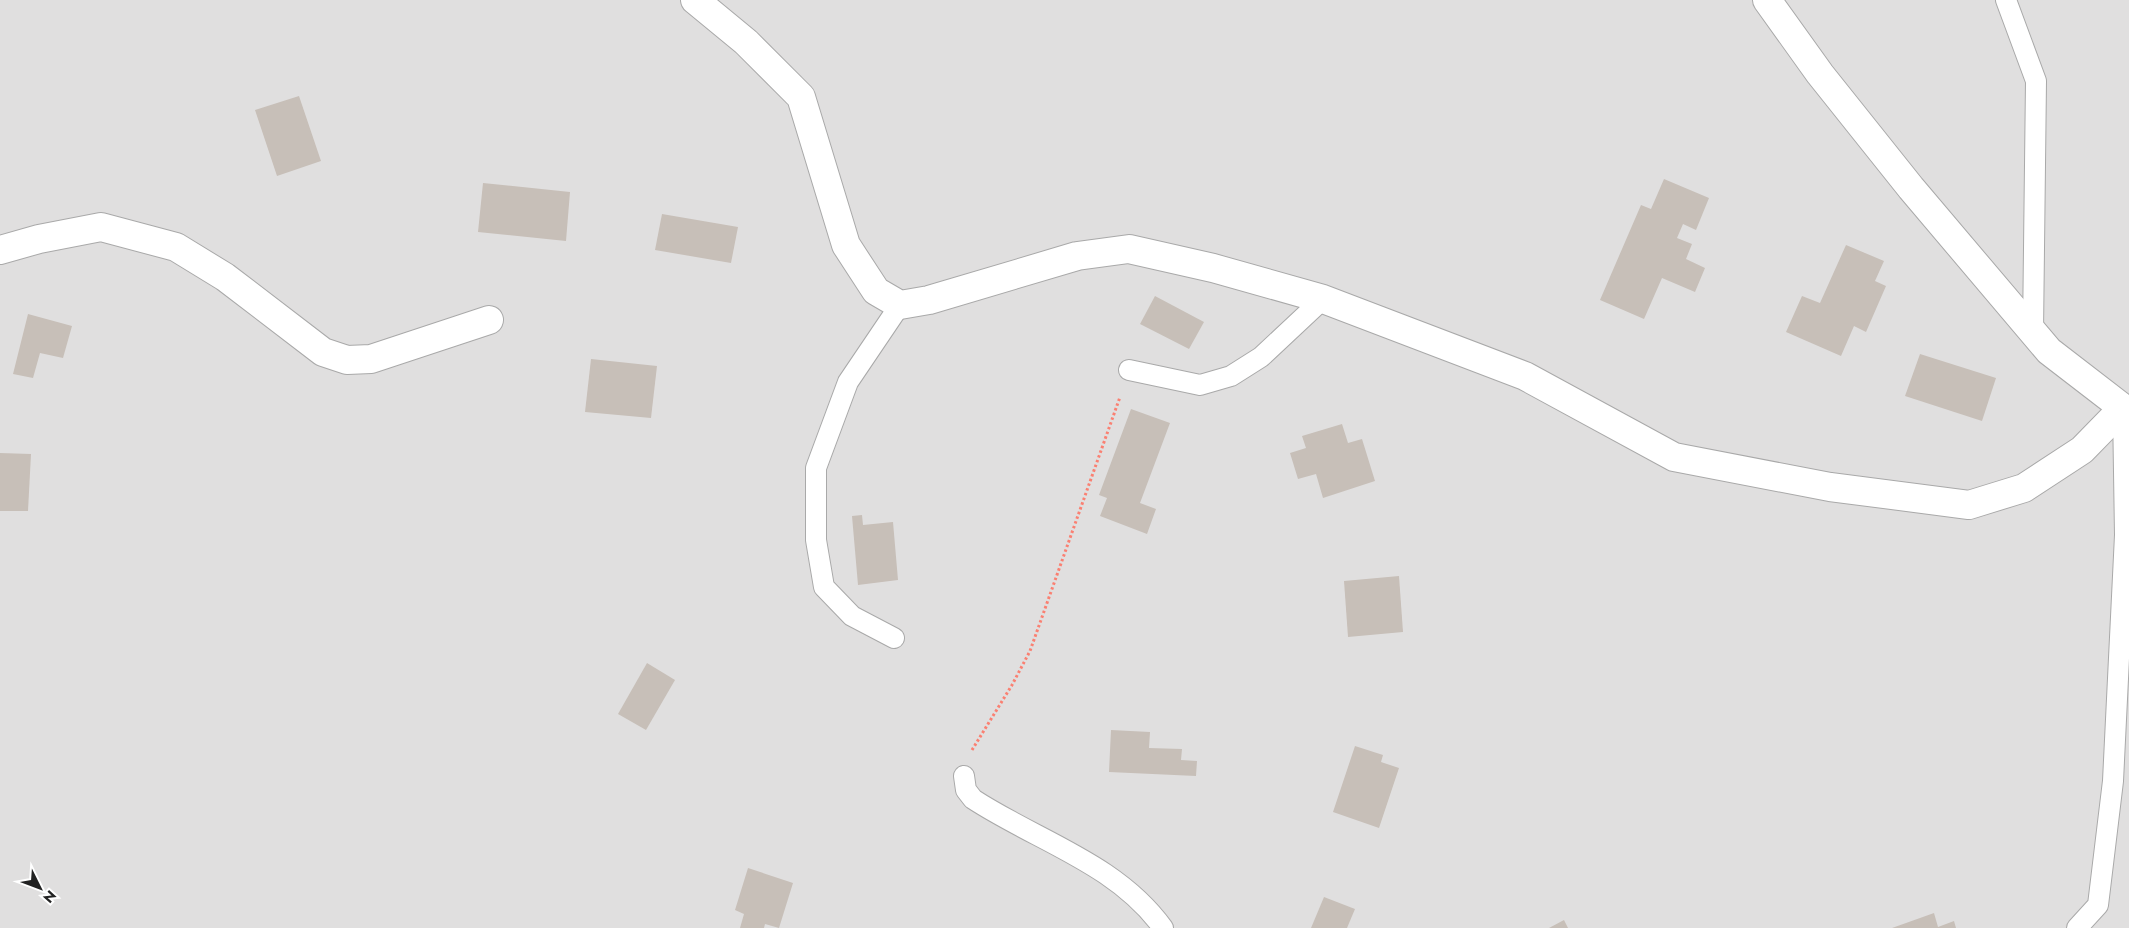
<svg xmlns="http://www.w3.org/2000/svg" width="2129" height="928" font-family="Jost,sans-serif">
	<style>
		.residential { fill: #e0dfdf }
		.building { fill: #c7bfb8 }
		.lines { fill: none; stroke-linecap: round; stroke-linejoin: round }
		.lane-casing { stroke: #a9a9a9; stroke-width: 22 }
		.street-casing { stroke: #a9a9a9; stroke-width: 30 }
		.path { stroke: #fa8072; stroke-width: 3; stroke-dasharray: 2.5 2.5; stroke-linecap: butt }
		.lane { stroke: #fff; stroke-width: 20 }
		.street { stroke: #fff; stroke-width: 28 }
	</style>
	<rect width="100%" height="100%" fill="#f2efe9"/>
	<!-- residential -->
	<rect class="residential" x="0" y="0" width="2129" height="928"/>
	<!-- building -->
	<g class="building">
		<path d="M299,96l22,65 -44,15 -22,-66z"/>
		<path d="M1664,179l45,19 -13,32 -13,-6 -6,14 15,6 -6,15 19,9 -10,24 -33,-14 -18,41 -44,-19 41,-95 10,4z"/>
		<path d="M483,183l87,9 -4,49 -88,-9z"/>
		<path d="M662,214l76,13 -7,36 -76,-13z"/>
		<path d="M1846,245l38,16 -9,20 11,5 -20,46 -12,-6 -13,30 -55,-24 16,-36 18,7z"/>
		<path d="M1155,296l49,26 -15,27 -49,-25z"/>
		<path d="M28,314l44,12 -9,32 -23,-5 -7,25 -20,-4z"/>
		<path d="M1920,354l76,24 -14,43 -77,-25z"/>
		<path d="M591,359l66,7 -6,52 -66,-6z"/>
		<path d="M1131,409l39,14 -30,80 16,6 -9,25 -47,-18 7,-18 -8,-3z"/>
		<path d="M1342,424l6,19 14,-4 13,42 -52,17 -7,-24 -18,5 -8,-26 16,-5 -4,-12z"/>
		<path d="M0,453l31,1 -3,57h-28z"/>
		<path d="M862,515l1,10 30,-3 5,58 -40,5 -6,-69z"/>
		<path d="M1399,576l4,56 -55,5 -4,-56z"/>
		<path d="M647,663l28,17 -29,50 -28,-16z"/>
		<path d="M1111,730l39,2 -1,16 33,1 -1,11 16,1 -1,15 -87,-4z"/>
		<path d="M1355,746l28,9 -2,7 18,6 -20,60 -46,-16z"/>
		<path d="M748,868l45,15 -14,45 -14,-4 -1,4h-24l4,-14 -9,-4z"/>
		<path d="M1324,897l31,12 -8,19h-36z"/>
		<path d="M1934,913l4,14 16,-6 2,7h-64z"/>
		<path d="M1564,920l4,8h-19z"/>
	</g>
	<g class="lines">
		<defs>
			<g id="lane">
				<path d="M2006,0l30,81 -3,251"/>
				<path d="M1129,370l71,15 31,-9 30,-19 62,-58"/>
				<path d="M894,638l-42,-22 -28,-29 -8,-47v-72l32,-86 52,-77"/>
				<path d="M964,776l2,14 7,9c64,42 143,64 190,129"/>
				<path d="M2077,928l21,-23 15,-124 12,-246 -2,-127"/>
			</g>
			<g id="street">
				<path d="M695,0l51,42 55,55 45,148 30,46 24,14 29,-5 148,-44 52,-7 84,19 110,31 202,77 149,81 156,30 139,18 55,-17 58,-38 41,-42"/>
				<path d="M1767,0l53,74 91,114 138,163 74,57 6,2"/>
				<path d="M0,250l39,-11 62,-12 75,20 49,30 98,75 24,8 24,-1 118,-39"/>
			</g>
		</defs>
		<!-- lane casing -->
		<use href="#lane" class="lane-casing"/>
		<!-- street casing -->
		<use href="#street" class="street-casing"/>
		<!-- path -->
		<path class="path" d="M972,750l40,-65 18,-34 90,-254"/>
		<!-- lane -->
		<use href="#lane" class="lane"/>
		<!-- street -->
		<use href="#street" class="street"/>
	</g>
	<!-- north arrow -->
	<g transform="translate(40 888) rotate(132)" stroke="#ffffff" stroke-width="4" paint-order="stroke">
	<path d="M0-4L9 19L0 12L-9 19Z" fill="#222222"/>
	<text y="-8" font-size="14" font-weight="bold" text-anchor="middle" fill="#222222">N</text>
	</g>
</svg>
